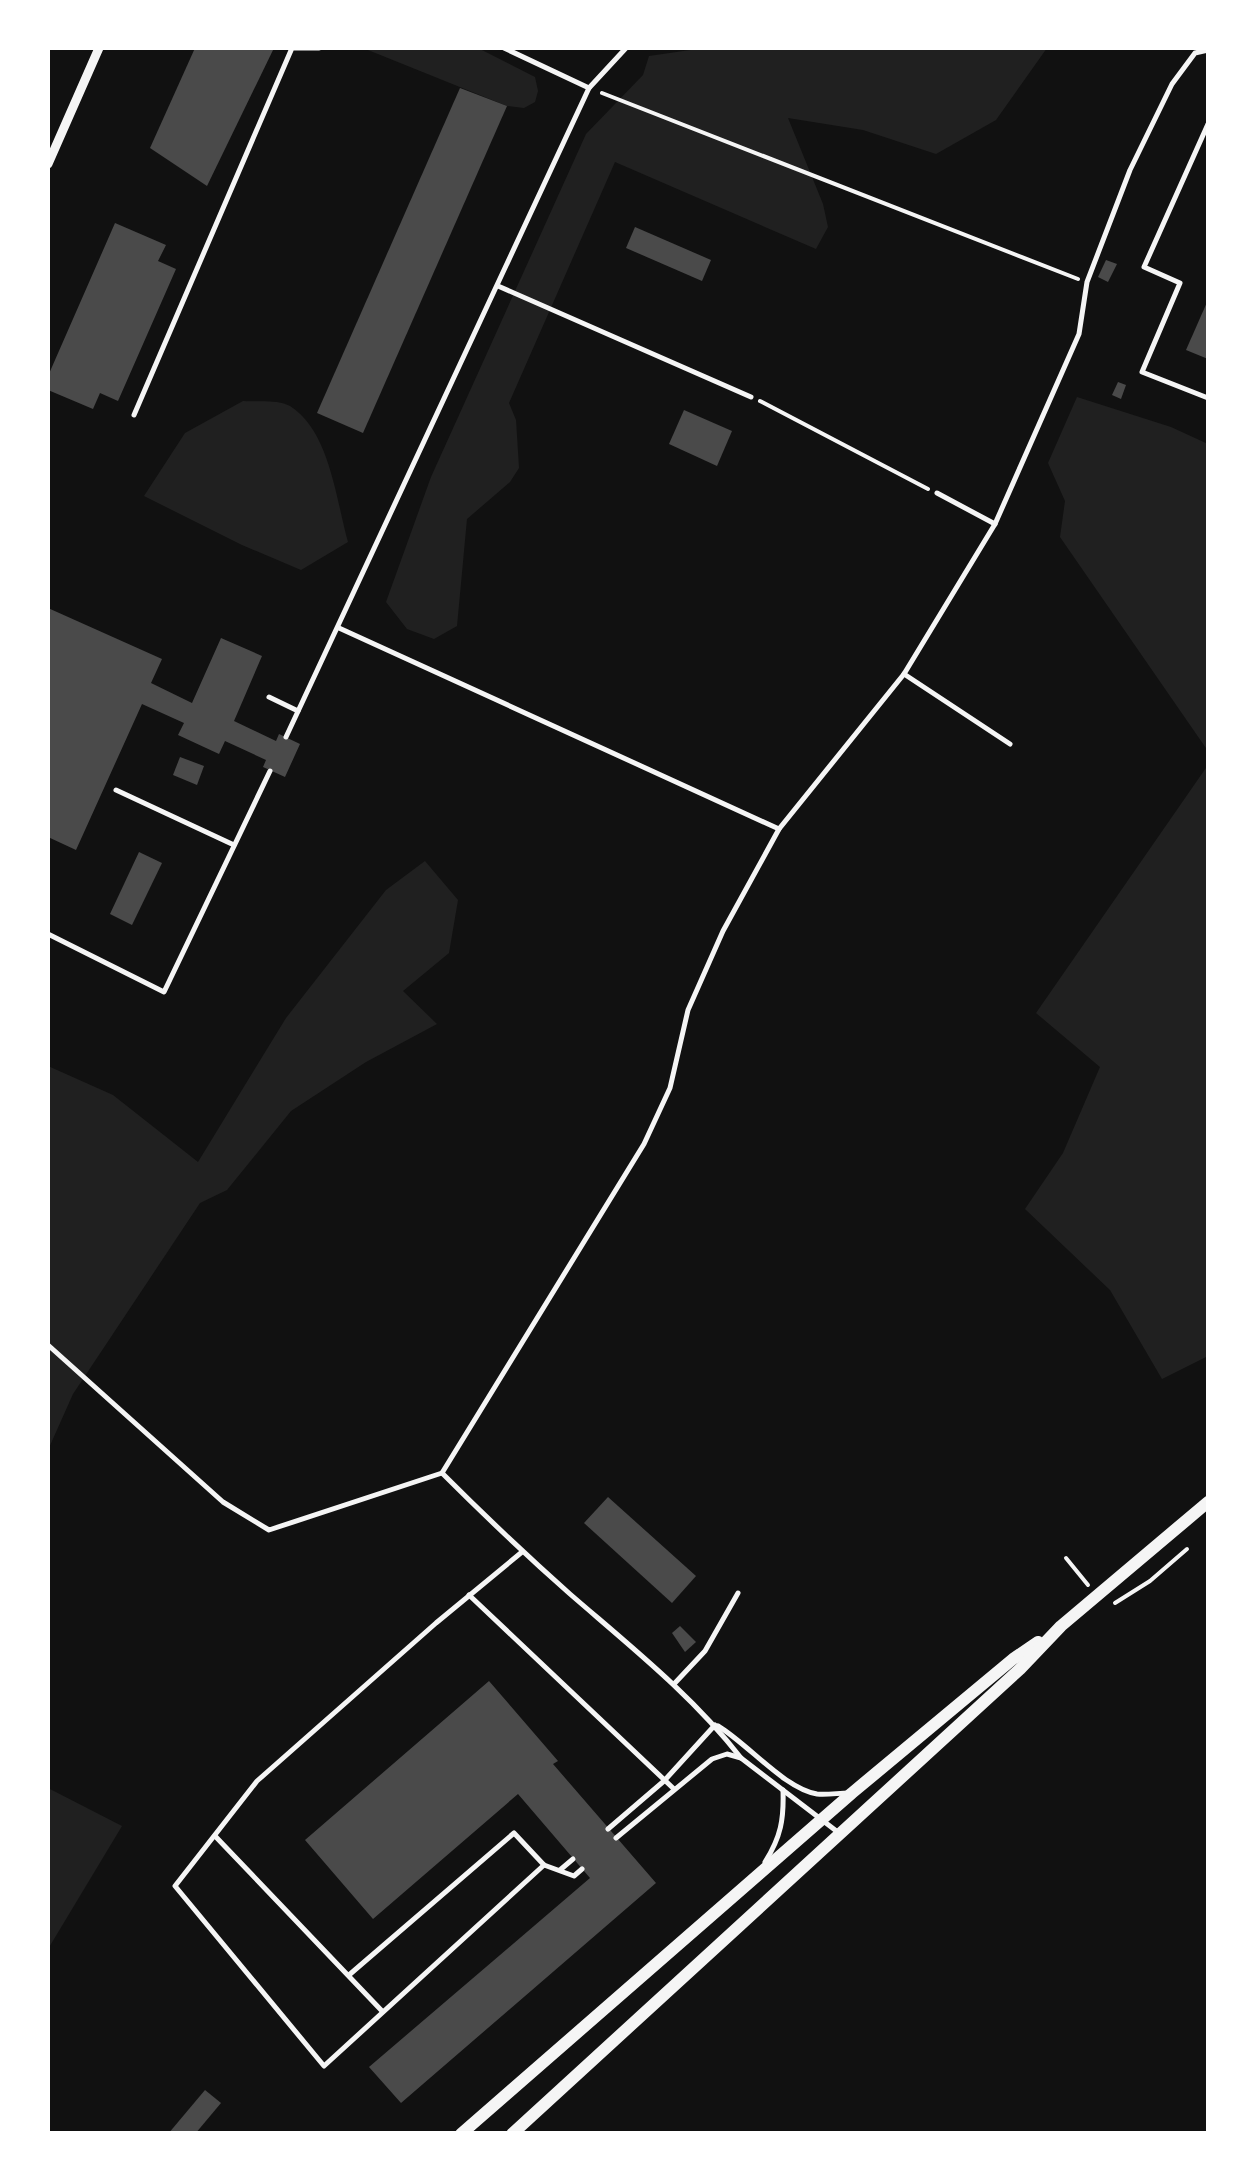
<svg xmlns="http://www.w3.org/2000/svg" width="1256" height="2181" font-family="Commissioner,sans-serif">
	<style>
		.green { fill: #202020 }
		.building { fill: #4a4a4a }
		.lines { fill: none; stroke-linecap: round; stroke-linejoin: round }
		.path { stroke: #f5f5f5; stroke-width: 4 }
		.service { stroke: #f5f5f5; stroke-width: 5 }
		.minor { stroke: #f5f5f5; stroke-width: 9 }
		.secondary { stroke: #f5f5f5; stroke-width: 12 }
	</style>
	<rect width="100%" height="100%" fill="#111"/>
	<!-- green -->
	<g class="green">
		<path d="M363,48h115l57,29 3,14 -3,11 -11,6 -17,-2z"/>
		<path d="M704,48h343l-51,72 -60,34 -73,-24 -75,-12 35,86 5,23 -12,22 -201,-87 -106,241 7,17 3,48 -9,14 -43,37 -10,107 -23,13 -27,-10 -21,-27 45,-125 155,-343 57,-59 6,-19z"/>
		<path d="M1077,397l94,30 37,17v307l-148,-214 5,-36 -17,-38z"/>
		<path d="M243,401c13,1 35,-2 47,5 40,25 46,94 58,136l-47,28 -59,-25 -98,-49 41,-63z"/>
		<path d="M1208,765v591l-46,23 -52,-89 -85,-81 38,-56 37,-86 -64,-54z"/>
		<path d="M425,861l33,39 -9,53 -46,38 34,33 -71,38 -75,49 -64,79 -27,13 -127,191 -25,56v-384l65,29 85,67 88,-144 100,-128z"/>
		<path d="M48,1788l74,38 -74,123z"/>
	</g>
	<!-- building -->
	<g class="building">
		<path d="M195,48h79l-67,138 -57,-38z"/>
		<path d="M460,88l47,18 -144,327 -46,-20z"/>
		<path d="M115,223l51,22 -8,16 18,8 -58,132 -18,-8 -7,16 -45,-19v-14z"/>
		<path d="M635,227l76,33 -9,21 -76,-33z"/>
		<path d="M1106,260l11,4 -9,18 -10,-5z"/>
		<path d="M1208,300v59l-22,-9z"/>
		<path d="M1118,382l8,3 -5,14 -9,-4z"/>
		<path d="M684,410l48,21 -15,35 -48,-22z"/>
		<path d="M48,608l114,51 -11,24 41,20 29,-65 41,18 -28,65 42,20 3,-7 21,10 -15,33 -22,-10 3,-7 -41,-19 -6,13 -41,-19 6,-12 -42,-19 -66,146 -28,-13z"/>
		<path d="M180,757l24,9 -7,19 -24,-10z"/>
		<path d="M139,852l23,11 -30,62 -22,-11z"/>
		<path d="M608,1497l88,79 -24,27 -88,-80z"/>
		<path d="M680,1626l16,16 -11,10 -13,-19z"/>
		<path d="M489,1681l69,80 -5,3 103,119 -255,220 -32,-36 221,-189 -72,-84 -145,125 -68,-79z"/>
		<path d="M205,2090l16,13 -26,31h-27z"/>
	</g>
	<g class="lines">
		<!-- path -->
		<g class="path">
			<path d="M602,93l476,186"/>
			<path d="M760,401l168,88"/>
			<path d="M1066,1558l22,27"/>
			<path d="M1115,1603l35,-22 37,-32"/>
		</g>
		<!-- service -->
		<g class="service">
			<path d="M504,48l85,40"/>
			<path d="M1208,124l-64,143 36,16 -38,89 66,26"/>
			<path d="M498,286l253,111"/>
			<path d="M134,415l158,-367h27"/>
			<path d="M937,493l58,31"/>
			<path d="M339,628l440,201"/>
			<path d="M904,674l106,70"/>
			<path d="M269,697l29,14"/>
			<path d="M286,737l303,-649 37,-40"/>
			<path d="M116,790l118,55"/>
			<path d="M48,934l116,58 106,-221"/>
			<path d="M48,1345l175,157 46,28 173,-57 202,-329 26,-56 18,-78 35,-79 56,-102 125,-155 91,-150 84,-190 8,-52 43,-112 42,-86 23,-31 13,-3"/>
			<path d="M442,1473c42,42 84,82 128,121 60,52 122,101 171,164"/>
			<path d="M522,1552l-86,71 -179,158 -82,105 149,180 220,-201"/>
			<path d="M469,1595l205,194"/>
			<path d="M674,1684l31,-33 33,-58"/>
			<path d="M718,1726c30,18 67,63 99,68 10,1 22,-1 32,-1"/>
			<path d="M608,1829l56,-48 51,-56"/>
			<path d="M215,1836l167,175"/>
			<path d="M616,1838l96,-79 15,-5 14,4 98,75"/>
			<path d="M765,1862c16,-25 19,-43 18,-72"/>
			<path d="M560,1870l13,-11"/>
			<path d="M349,1975l165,-142 30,32 30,11 8,-7"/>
		</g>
		<!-- minor -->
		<path class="minor" d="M48,164l51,-116"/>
		<!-- secondary -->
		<g class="secondary">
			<path d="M461,2134l391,-341 161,-134 25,-17"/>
			<path d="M512,2134l508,-465 41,-43 147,-124"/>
		</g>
	</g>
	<!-- border -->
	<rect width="1256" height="2181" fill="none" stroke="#ffffff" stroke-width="100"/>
</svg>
